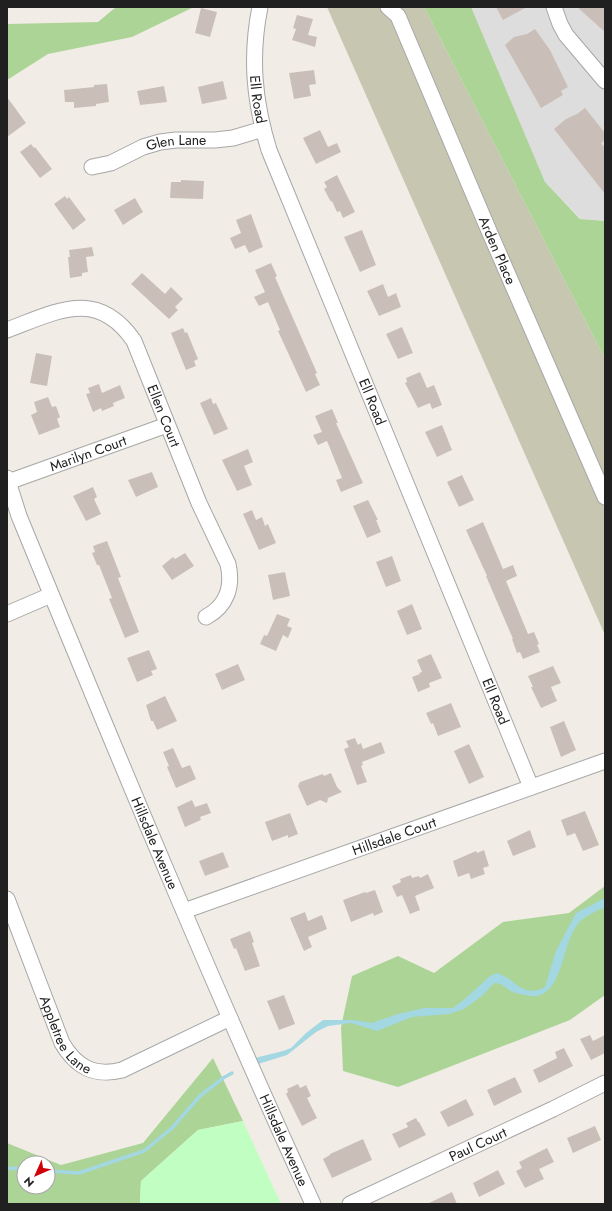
<svg xmlns="http://www.w3.org/2000/svg" width="612" height="1211" font-family="Jost,sans-serif">
	<style>
		.residential { fill: #dedddd }
		.construction { fill: #c7c6b0 }
		.forest { fill: #acd497; fill-rule: evenodd }
		.park { fill: #c0fec2 }
		.water { fill: #a3d7e2 }
		.lines { fill: none; stroke-linecap: round; stroke-linejoin: round }
		.stream { stroke: #a3d7e2; stroke-width: 3.5 }
		.building { fill: #cabfb8 }
		.minor-casing { stroke: #a7a7a7; stroke-width: 17 }
		.minor { stroke: #fff; stroke-width: 15 }
		.labels { text-anchor: middle; dominant-baseline: central; stroke-width: 4; stroke-linejoin: round; paint-order: stroke }
		.street-label { font-size: 14px; fill: #202020; stroke: #fff }
	</style>
	<rect width="100%" height="100%" fill="#f1ede6"/>
	<!-- residential -->
	<path class="residential" d="M469,7h136v214l-24,-2 -36,-37z"/>
	<!-- construction -->
	<path class="construction" d="M327,7h97l181,352v276z"/>
	<!-- forest -->
	<g class="forest">
		<path d="M116,7h78l-62,30 -84,17 -41,26v-56l91,-2z"/>
		<path d="M424,7h47l74,175 35,37 25,2v138z"/>
		<path d="M605,886v109l-35,25 -172,67 -55,-16 -2,-44 11,-51 46,-20 36,17 69,-51 66,-9z"/>
		<path d="M213,1058l30,63 -45,9 -57,51 -1,22 2,1h-135v-61l54,22 82,-22zM24,1163h24v24h-24z"/>
	</g>
	<!-- park -->
	<path class="park" d="M243,1121l38,83h-139l-2,-1 1,-22 57,-51z"/>
	<!-- water -->
	<path class="water" d="M605,898v9c-10,5 -24,10 -30,21 -12,18 -13,63 -38,68 -3,1 -20,-2 -24,-4 -8,-3 -9,-9 -19,-9l-12,13 -18,13 -15,5 -37,3 -35,14 -26,-8 -23,3 -12,6 -29,23 -29,9 -3,-6 28,-7 8,-3 15,-15 17,-13h30l19,3 26,-9 26,-6h29l12,-9 25,-23 7,-3c19,6 26,26 48,14l11,-36 20,-38z"/>
	<g class="lines">
		<!-- stream -->
		<g class="stream">
			<path d="M7,1168l17,1"/>
			<path d="M48,1171l31,2 65,-22 28,-23 28,-32 23,-18 9,-5"/>
		</g>
	</g>
	<!-- building -->
	<g class="building">
		<path d="M496,7h31l-24,13z"/>
		<path d="M577,7h28v25z"/>
		<path d="M201,8l16,4 -7,25 -15,-4z"/>
		<path d="M297,15l16,4 -5,16 9,2 -2,10 -23,-7 4,-11 -3,-1z"/>
		<path d="M535,29l15,21 18,37 -7,4 2,4 -22,13 -36,-63 9,-8 13,-3z"/>
		<path d="M314,70l2,14 -7,1 2,11 -17,3 -5,-26z"/>
		<path d="M223,81l4,18 -25,5 -4,-17z"/>
		<path d="M107,84l2,18 -13,2v2l-22,2v-6h-9l-1,-12 30,-3v-2z"/>
		<path d="M164,86l3,16 -27,3 -3,-14z"/>
		<path d="M7,97l19,26 -19,14z"/>
		<path d="M585,108l20,25v7l-4,3 4,5v46l-51,-65 12,-10 11,-5z"/>
		<path d="M320,130l8,17 9,-4 4,9 -25,12 -13,-26z"/>
		<path d="M31,144l3,4 1,-1 17,22 -12,9 -20,-26z"/>
		<path d="M337,175l18,37 -12,6 -3,-7 -3,1 -5,-11 -1,1 -7,-13 3,-2 -3,-5z"/>
		<path d="M181,180l23,1 -1,18 -33,-1 1,-16h10z"/>
		<path d="M65,196l2,3 2,-2 17,23 -13,10 -19,-26z"/>
		<path d="M135,198l8,14 -20,13 -9,-15z"/>
		<path d="M251,214l12,33 -14,6 -4,-8 -10,4 -5,-11 11,-5 -5,-13z"/>
		<path d="M362,230l14,35 -16,7 -16,-35z"/>
		<path d="M92,247l2,9 -8,1 2,15 -6,1v3l-12,2 -2,-21h2l-1,-7z"/>
		<path d="M271,263l6,13 -2,1 42,96 -2,1 5,11 -14,7 -28,-61 2,-1 -12,-28 -9,4 -5,-9 11,-5 -10,-22z"/>
		<path d="M142,273l23,21 6,-7 12,12 -8,8 3,3 -9,9 -38,-35z"/>
		<path d="M383,284l5,13 8,-4 5,14 -22,9 -12,-25z"/>
		<path d="M402,327l11,26 -15,6 -12,-25z"/>
		<path d="M183,328l2,5 2,-1 11,27 -4,2 2,5 -10,4 -15,-37z"/>
		<path d="M36,353l16,3 -5,30 -17,-3z"/>
		<path d="M420,372l7,16 7,-3 8,20 -10,4 -2,-6 -12,5 -13,-25 2,-1 -1,-4z"/>
		<path d="M99,384l3,9 18,-8 5,13 -12,5 1,3 -12,5 -1,-3 -8,4 -7,-18 4,-1 -2,-5z"/>
		<path d="M48,397l4,10 4,-1 4,11 -3,2 3,8 -21,8 -8,-20 6,-3 -3,-10z"/>
		<path d="M211,398l2,6 3,-1 12,26 -14,6 -14,-32z"/>
		<path d="M332,409l6,14h-2l27,60 -22,9 -5,-12 6,-2 -15,-37 -9,4 -5,-10 9,-3 -7,-16z"/>
		<path d="M442,425l10,25 -15,7 -12,-25z"/>
		<path d="M248,449l5,13 -9,4 8,19 -15,6 -15,-31z"/>
		<path d="M152,472l6,15 -22,10 -8,-17z"/>
		<path d="M462,475l12,25 -15,7 -12,-25z"/>
		<path d="M93,487l4,10 -3,2 7,15 -15,7 -13,-25z"/>
		<path d="M368,500l10,20h-2l5,12 -14,6 -14,-32z"/>
		<path d="M252,510l4,10 6,-3 3,9 3,-2 8,19 -17,7 -16,-36z"/>
		<path d="M483,522l20,47 10,-4 4,11 -11,5 22,53 6,-2 5,12 -2,1 3,7 -17,7 -3,-7 -3,1 -5,-14h1l-27,-63h1l-21,-46z"/>
		<path d="M107,541l14,36 -3,1 21,54 -14,6 -16,-39 3,-1 -13,-33h-2l-5,-12 3,-1 -2,-6z"/>
		<path d="M185,553l9,13 -22,14 -10,-14 11,-9 2,2z"/>
		<path d="M392,556l9,25 -15,6 -10,-25z"/>
		<path d="M285,572l5,24 -17,4 -5,-25z"/>
		<path d="M412,604l10,25 -15,6 -10,-24z"/>
		<path d="M277,614l13,5 -3,7 5,2 -4,10 -5,-3 -7,16 -16,-7 4,-9 3,1z"/>
		<path d="M149,650l8,19 -6,2 2,4 -16,7 -10,-24z"/>
		<path d="M431,654l11,24 -13,5 1,4 -12,5 -6,-15 8,-3 -1,-1 3,-1 -5,-12z"/>
		<path d="M238,664l7,16 -23,10 -7,-16z"/>
		<path d="M553,666l8,17 -10,4 6,14 -16,7 -10,-21h2l-5,-11z"/>
		<path d="M165,696l12,25 -20,9 -4,-9h-2l-5,-16z"/>
		<path d="M451,703l10,24 -23,9 -5,-13 -2,1 -5,-11z"/>
		<path d="M564,721l12,29 -15,7 -11,-30z"/>
		<path d="M355,738l3,7 3,-2 2,6 18,-7 4,11 -23,9 1,3 -2,1 6,16 -10,3 -13,-36 5,-2 -3,-6z"/>
		<path d="M469,744l15,33 -15,7 -15,-33z"/>
		<path d="M173,748l9,20 8,-3 6,14 -20,9 -9,-21 2,-1 -6,-14z"/>
		<path d="M331,773l6,14 5,5 -14,6 -1,5 -7,-3 -13,6 -9,-20 2,-4 23,-8 1,2z"/>
		<path d="M192,800l3,7 12,-4 4,10 -11,4 1,3 -16,7 -8,-20z"/>
		<path d="M585,811l14,34 -16,6 -8,-18 -8,3 -6,-16z"/>
		<path d="M290,813l8,21 -10,4v-3l-16,6 -7,-19z"/>
		<path d="M530,830l6,17 -23,9 -6,-15z"/>
		<path d="M484,850l5,16 -6,2 2,6 -14,5 -2,-6 -11,4 -5,-16 23,-10 1,2z"/>
		<path d="M223,852l6,15 -24,9 -6,-15z"/>
		<path d="M428,874l6,14 -19,8 5,14 -10,4 -8,-19 -5,2 -5,-11 9,-4 -1,-3 11,-4 1,3 7,-2 1,2z"/>
		<path d="M375,890l8,22 -9,4 -1,-3 -22,9 -8,-22 22,-8 1,1z"/>
		<path d="M305,912l3,9 14,-6 5,14 -19,8 4,10 -8,4 -14,-33z"/>
		<path d="M250,931l4,11 -2,1 8,23 -15,5 -9,-23 -2,1 -4,-10z"/>
		<path d="M284,995l11,29 -16,6 -12,-29z"/>
		<path d="M590,1035l3,6 12,-6v18l-14,7 -11,-21z"/>
		<path d="M564,1048l9,18 -34,17 -6,-13 24,-12 -2,-6z"/>
		<path d="M515,1077l7,15 -28,14 -7,-16z"/>
		<path d="M298,1084l2,4 6,-3 5,11 -4,2 10,20 -15,8 -16,-32 2,-2 -1,-3z"/>
		<path d="M466,1099l8,16 -26,12 -8,-15z"/>
		<path d="M416,1118l2,4h1l7,13 -27,13 -7,-14 16,-7 -2,-4z"/>
		<path d="M595,1126l6,14 -28,13 -6,-15z"/>
		<path d="M363,1139l9,21 -40,18 -9,-19 7,-4v-1z"/>
		<path d="M547,1148l7,14 -15,7 5,10 -19,9 -9,-17 6,-3 -3,-6z"/>
		<path d="M498,1170l7,14 -26,13 -6,-14z"/>
		<path d="M452,1192l5,12h-30z"/>
	</g>
	<g class="lines">
		<defs>
			<g id="minor">
				<path id="s1" d="M260,7c-10,50 -6,94 9,143l262,637"/>
				<path id="s2" d="M388,7l10,9 91,215 116,266"/>
				<path d="M554,7l6,17 6,11 39,46"/>
				<path id="s3" d="M92,167l19,-4 32,-16 17,-5 16,-2h39l18,-2 30,-9"/>
				<path id="s4" d="M7,330c49,-18 90,-43 127,11l65,162 29,61c5,22 -1,42 -22,53"/>
				<path id="s5" d="M7,478l12,38c95,231 190,461 294,688"/>
				<path id="s6" d="M8,482l159,-57"/>
				<path d="M7,614l44,-19"/>
				<path id="s7" d="M7,899l55,144c14,24 32,34 60,27l108,-52"/>
				<path id="s8" d="M184,911l421,-150"/>
				<path id="s9" d="M350,1204l203,-95 52,-26"/>
			</g>
		</defs>
		<!-- minor casing -->
		<use href="#minor" class="minor-casing"/>
		<!-- minor -->
		<use href="#minor" class="minor"/>
	</g>
	<g class="labels">
		<!-- street labels -->
		<g class="street-label">
			<text stroke="none"><textPath href="#s1" startOffset="93">Ell Road</textPath></text>
			<text stroke="none"><textPath href="#s3" startOffset="89">Glen Lane</textPath></text>
			<text stroke="none"><textPath href="#s2" startOffset="268">Arden Place</textPath></text>
			<text stroke="none"><textPath href="#s1" startOffset="417">Ell Road</textPath></text>
			<text stroke="none"><textPath href="#s4" startOffset="223">Ellen Court</textPath></text>
			<text stroke="none"><textPath href="#s6" startOffset="85">Marilyn Court</textPath></text>
			<text stroke="none"><textPath href="#s1" startOffset="741">Ell Road</textPath></text>
			<text stroke="none"><textPath href="#s8" startOffset="223">Hillsdale Court</textPath></text>
			<text stroke="none"><textPath href="#s5" startOffset="394">Hillsdale Avenue</textPath></text>
			<text stroke="none"><textPath href="#s7" startOffset="149">Appletree Lane</textPath></text>
			<text stroke="none"><textPath href="#s5" startOffset="718">Hillsdale Avenue</textPath></text>
			<text stroke="none"><textPath href="#s9" startOffset="141">Paul Court</textPath></text>
		</g>
	</g>
	<!-- border -->
	<rect width="612" height="1211" fill="none" stroke="#202020" stroke-width="16"/>
	<!-- north arrow -->
	<g transform="translate(36 1175) rotate(225)"><circle r="19" fill="#ffffff" stroke="#a6a6a6"/>
	<path d="M0-3L7 15L0 10L-7 15Z" fill="#d0000a"/>
	<text y="-6" font-size="11" font-weight="bold" text-anchor="middle" fill="#202020">N</text>
	</g>
</svg>
